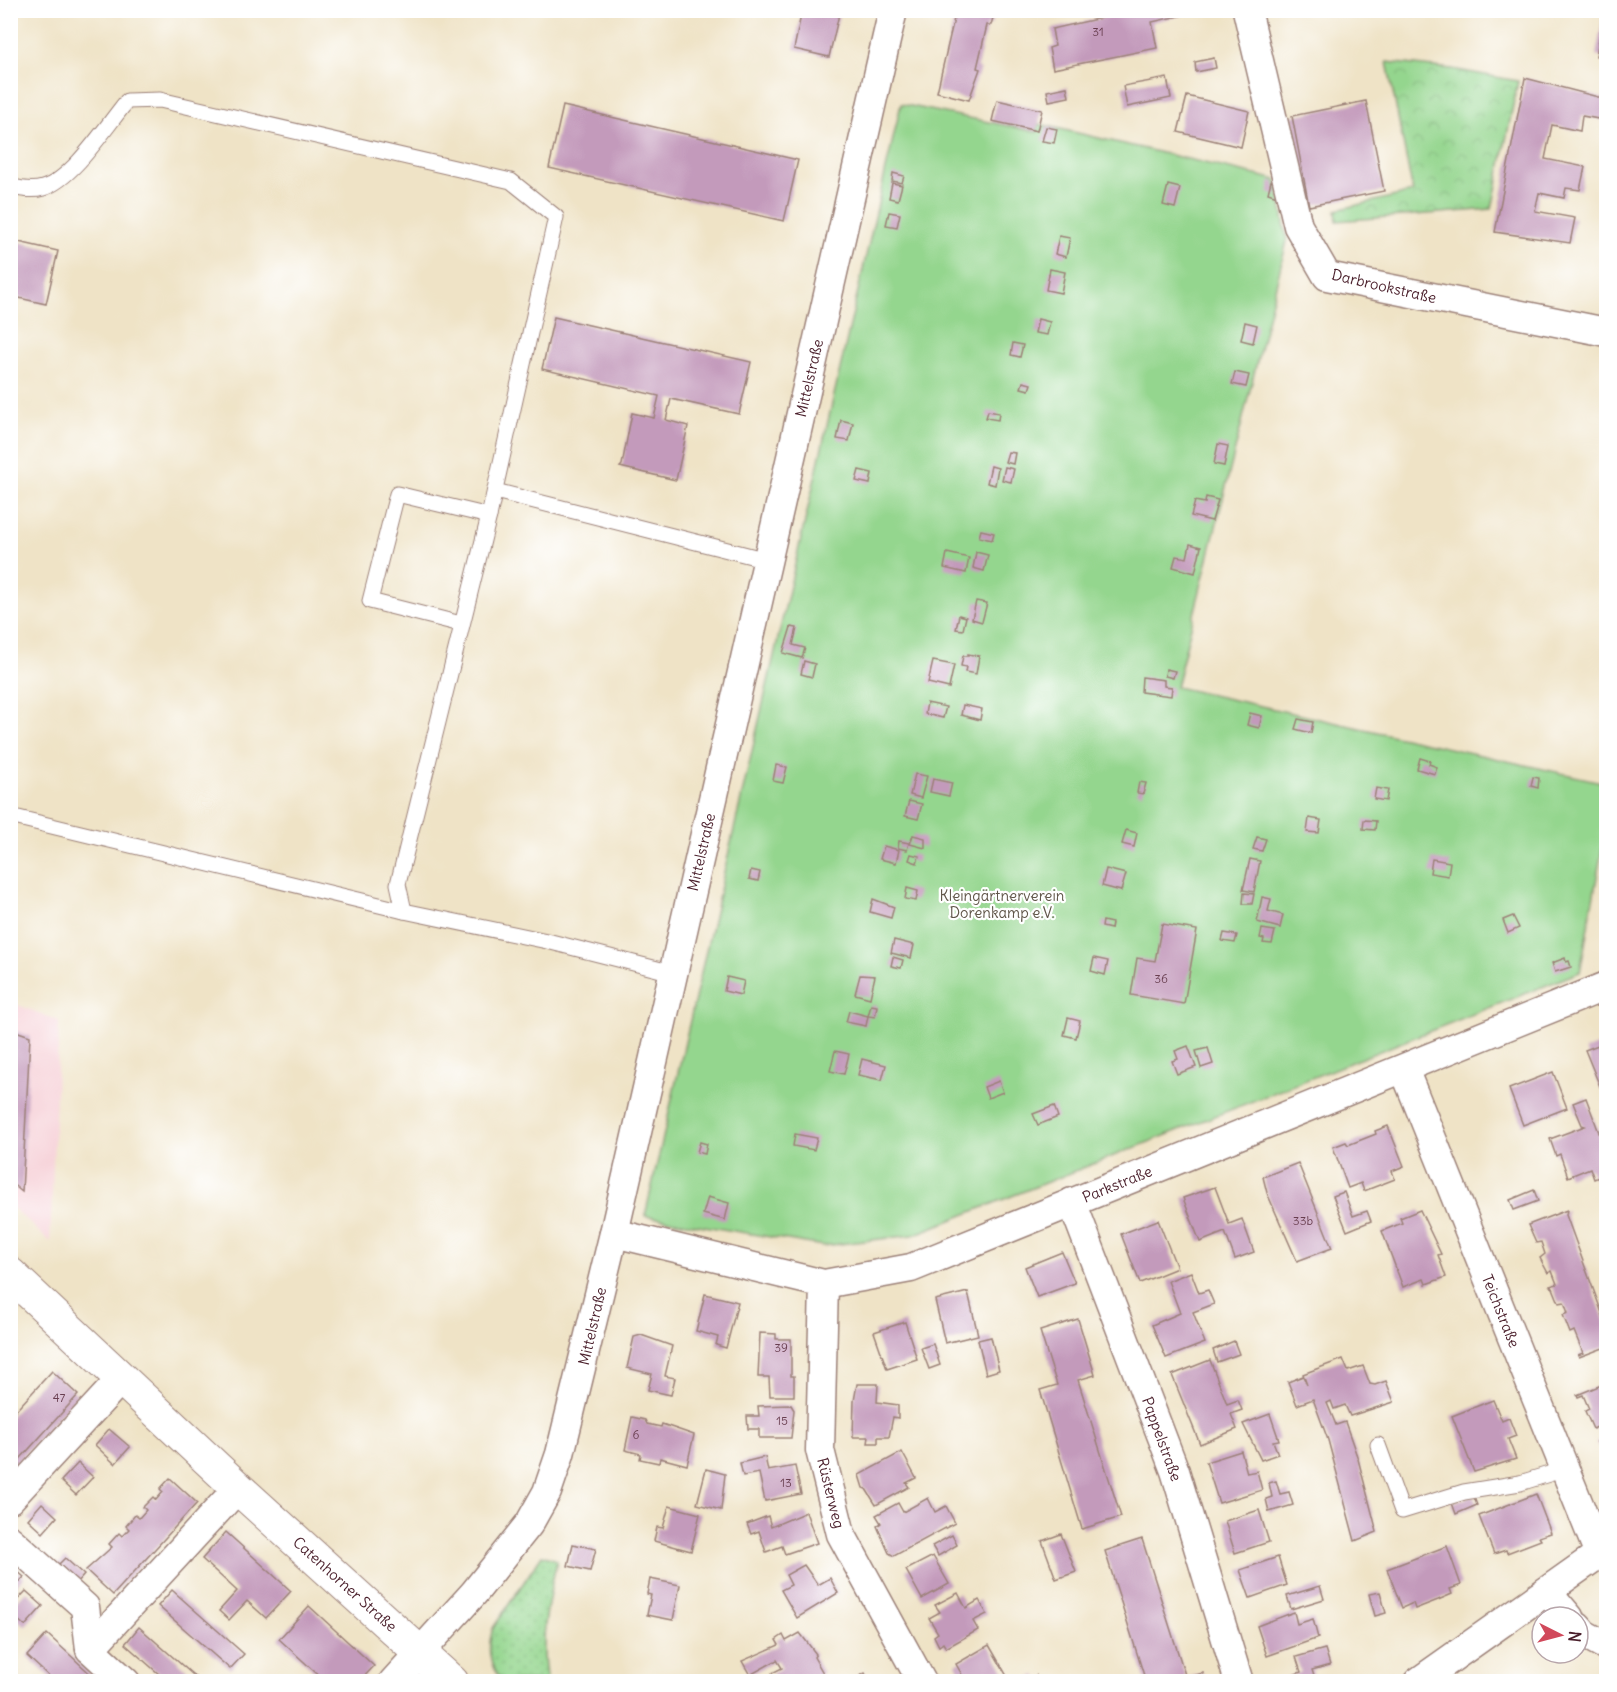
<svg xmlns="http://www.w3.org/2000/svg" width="1617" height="1692" font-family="Delius,sans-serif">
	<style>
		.built { fill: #f6cfd6 }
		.grass { fill: url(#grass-dots); stroke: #6f7a5c; stroke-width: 1.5 }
		.park { fill: url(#park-crowns); stroke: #6f7a5c; stroke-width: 1.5 }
		.garden { fill: #94d68e; stroke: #6f7a5c; stroke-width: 1.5 }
		.building { fill: #c39abb }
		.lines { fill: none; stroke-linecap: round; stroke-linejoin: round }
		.service-casing { stroke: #9c8178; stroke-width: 17 }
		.minor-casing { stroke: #9c8178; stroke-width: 31 }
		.tertiary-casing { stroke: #9c8178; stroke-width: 35 }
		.service { stroke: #fff; stroke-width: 15 }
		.minor { stroke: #fff; stroke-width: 28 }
		.tertiary { stroke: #fff; stroke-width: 33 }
		.labels { text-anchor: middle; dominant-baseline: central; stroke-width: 4.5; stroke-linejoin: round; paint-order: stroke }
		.number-label { font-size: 12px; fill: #683e4f }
		.street-label { font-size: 15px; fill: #4a1f2b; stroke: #fff }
		.park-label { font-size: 15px; fill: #605649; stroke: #fff }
	</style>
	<defs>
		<pattern id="grass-dots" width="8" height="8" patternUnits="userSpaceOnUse" patternTransform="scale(1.5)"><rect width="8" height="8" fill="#94d68e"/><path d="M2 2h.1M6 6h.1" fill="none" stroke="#81b77b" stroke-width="1.8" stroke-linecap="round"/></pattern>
		<pattern id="park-crowns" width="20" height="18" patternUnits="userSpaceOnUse" patternTransform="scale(1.5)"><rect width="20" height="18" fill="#94d68e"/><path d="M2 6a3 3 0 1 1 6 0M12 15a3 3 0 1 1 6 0" fill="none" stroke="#81b77b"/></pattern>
	</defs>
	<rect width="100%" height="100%" fill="#fff"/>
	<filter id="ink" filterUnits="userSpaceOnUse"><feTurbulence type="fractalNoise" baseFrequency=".0167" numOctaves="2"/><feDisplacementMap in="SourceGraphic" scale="12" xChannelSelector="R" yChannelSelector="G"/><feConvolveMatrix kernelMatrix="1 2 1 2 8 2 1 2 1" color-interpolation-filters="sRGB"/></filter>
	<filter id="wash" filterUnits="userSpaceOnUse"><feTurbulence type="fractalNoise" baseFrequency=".008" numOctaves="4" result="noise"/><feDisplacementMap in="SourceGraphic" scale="24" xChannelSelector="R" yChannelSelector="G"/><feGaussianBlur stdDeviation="1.35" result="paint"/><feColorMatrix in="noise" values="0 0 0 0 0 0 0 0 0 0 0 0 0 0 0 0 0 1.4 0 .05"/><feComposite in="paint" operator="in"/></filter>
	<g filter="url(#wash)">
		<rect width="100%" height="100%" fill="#efe3c6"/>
		<!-- built -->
		<path class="built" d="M10,1002l49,19 -9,221 -39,-36z"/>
		<!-- grass -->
		<path class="grass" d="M542,1555l15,5c-9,41 -18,79 -10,121h-45c-14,-16 -15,-33 -9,-53z"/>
		<!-- park -->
		<path class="park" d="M1387,62l65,7 66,12 -26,128 -155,12 -1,-11 77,-18z"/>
		<!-- garden -->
		<path class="garden" d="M901,104l136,28 2,-8 238,56 10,61 -111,446 430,96v44l-26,145 -667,263 -90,11 -178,-30z"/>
		<g id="blocks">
			<!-- building -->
			<g class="building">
				<path d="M802,10h38l-11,47 -35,-8z"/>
				<path d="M956,10h35l-1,3 4,1 -3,11h-4l-10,43 3,1 -11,31 -32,-8z"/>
				<path d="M1137,10l64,1 -49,11 5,26 -104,21 -4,-21 6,-2 -3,-17z"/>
				<path d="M1603,17l3,1v40l-10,-2z"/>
				<path d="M1214,58l2,10 -20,4 -1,-10z"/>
				<path d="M1167,78l4,20 -44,9 -4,-21z"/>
				<path d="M1525,78l81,21 -2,21 -22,-4 -2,15 -28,-6 -7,34 40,8 -5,23 -14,-2 -2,10 -25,-5 -4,18 40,7 -5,25 -75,-11z"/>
				<path d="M1067,87l2,10 -20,4 -2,-10z"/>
				<path d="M1187,96l62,15 -8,36 -63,-15z"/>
				<path d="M997,100l45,10 -5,21 -45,-10z"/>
				<path d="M1366,101l18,90 -75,15 -17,-90z"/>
				<path d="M563,106l235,54 -14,61 -235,-53z"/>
				<path d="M1046,127l11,2 -3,14 -12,-2z"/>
				<path d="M893,173l11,3 -2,7 -10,-2z"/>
				<path d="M1271,181l4,1 2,14 -9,-3z"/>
				<path d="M892,183l10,2 -4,15 -9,-2z"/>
				<path d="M1168,185l12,3 -5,20 -12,-3z"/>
				<path d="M889,212l11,2 -3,13 -11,-2z"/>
				<path d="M1059,236l11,2 -4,19 -11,-3z"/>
				<path d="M10,240l48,11 -12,53 -36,-8z"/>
				<path d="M1050,269l15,3 -4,21 -15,-3z"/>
				<path d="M554,317l197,45 -12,52 -68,-15 -5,21 22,6 -12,54 -56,-13 2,-2 10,-52 22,5 5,-22 -117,-27z"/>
				<path d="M1038,319l12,3 -3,13 -12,-2z"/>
				<path d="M1245,322l12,3 -4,18 -12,-3z"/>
				<path d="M1013,343l10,2 -3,12 -9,-2z"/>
				<path d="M1235,372l14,3 -3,12 -14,-3z"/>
				<path d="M1023,382l8,2 -2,6 -8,-2z"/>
				<path d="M988,411l11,2 -1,7 -12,-2z"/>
				<path d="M841,420l12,3 -4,18 -12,-2z"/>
				<path d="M1218,444l10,2 -4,20 -10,-2z"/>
				<path d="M1008,452l7,1 -2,11 -8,-2z"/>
				<path d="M991,466l7,2 -3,17 -8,-2z"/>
				<path d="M1005,467l9,2 -3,13 -9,-2z"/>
				<path d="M859,470l13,3 -2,11 -14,-3z"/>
				<path d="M1206,497l12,3 -6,21 -21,-5 4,-15 10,2z"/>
				<path d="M981,530l13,3 -2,7 -13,-3z"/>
				<path d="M1190,544l11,3 -6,26 -22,-6 3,-11 11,2z"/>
				<path d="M976,552l12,3 -4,16 -11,-3z"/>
				<path d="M947,553l22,5 -3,15 -22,-5z"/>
				<path d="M976,601l11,2 -5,19 -10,-3z"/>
				<path d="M959,615l7,2 -3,13 -7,-1z"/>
				<path d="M791,627l6,1 -4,17 12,3 -3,10 -19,-5z"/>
				<path d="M968,654l11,2 -3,18 -11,-2 1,-5 -5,-1 2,-10h5z"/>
				<path d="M804,661l11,3 -3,13 -11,-3z"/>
				<path d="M933,661l21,4 -5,23 -21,-5z"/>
				<path d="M1166,669l9,2 -2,7 -8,-2z"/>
				<path d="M1142,677l22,3v6l8,1 -1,9 -30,-4z"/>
				<path d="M927,703l19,4 -3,11 -18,-4z"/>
				<path d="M963,705l19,4 -2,11 -19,-5z"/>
				<path d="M1250,713l12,3 -3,12 -12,-3z"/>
				<path d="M1298,719l15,3 -2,11 -16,-4z"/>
				<path d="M1420,758l10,3 -1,3 8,3 -2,7 -18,-5z"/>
				<path d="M776,765l11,2 -4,16 -10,-2z"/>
				<path d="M915,774l12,2 -6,22 -11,-3z"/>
				<path d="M1533,777l6,1 -1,10 -7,-2z"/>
				<path d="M933,779l19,4 -3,13 -19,-4z"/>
				<path d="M1139,782l7,1 -3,11 -6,-1z"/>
				<path d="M1376,788l12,2 -2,11 -12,-2z"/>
				<path d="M909,801l13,3 -4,15 -13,-3z"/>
				<path d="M1309,818l12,2 -2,13 -12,-1z"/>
				<path d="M1364,820l12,1 -1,9 -12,-1z"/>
				<path d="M1126,830l11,3 -3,14 -12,-3z"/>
				<path d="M913,835l12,3v10l-15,-4z"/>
				<path d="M1257,837l9,2 -4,12 -9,-2z"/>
				<path d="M899,841l10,2 -2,7 -9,-2z"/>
				<path d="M884,846l15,4 -3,13 -16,-4z"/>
				<path d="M911,854l8,2 -2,7 -8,-3z"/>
				<path d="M1250,859l10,2 -6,31 -11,-2z"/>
				<path d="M1432,859l18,3 -2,14 -18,-3z"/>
				<path d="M1106,869l20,5 -5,17 -19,-5z"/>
				<path d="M751,870l9,2 -2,9 -9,-2z"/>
				<path d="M907,888l11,3 -2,10 -11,-2z"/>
				<path d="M1244,893l10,1 -2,10h-9z"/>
				<path d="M1262,897l9,2 -3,12 15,4 -3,13 -23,-6z"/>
				<path d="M873,899l21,8 -3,11 -21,-6z"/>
				<path d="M1513,916l6,12 -11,5 -5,-13z"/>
				<path d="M1103,921l9,2 -1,6 -9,-2z"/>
				<path d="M1162,924l35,6 -13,74 -53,-9 6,-37 18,3z"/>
				<path d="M1262,929l13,2 -3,13 -9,-1 1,-4 -4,-1z"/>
				<path d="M1224,933l13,2 -2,8 -13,-2z"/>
				<path d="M894,940l20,5 -3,13 -20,-5z"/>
				<path d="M893,957l10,3 -2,8 -10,-2z"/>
				<path d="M1094,958l14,3 -3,14 -14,-4z"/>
				<path d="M1565,958l1,4 3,-1 2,6 -16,5 -3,-9z"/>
				<path d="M860,975l15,1 -5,22 -15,-4z"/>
				<path d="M727,977l17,4 -3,14 -17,-4z"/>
				<path d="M871,1005l6,1 -2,11 -7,-1z"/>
				<path d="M849,1011l19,5 -2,10 -20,-4z"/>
				<path d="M1068,1018l12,3 -4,17 -12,-3z"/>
				<path d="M10,1029l20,7 -8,156 -12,-10z"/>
				<path d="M1606,1042v44l-5,3 -16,-39z"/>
				<path d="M1188,1046l8,21 -19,7 -5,-13 6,-2 -3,-8z"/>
				<path d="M1208,1048l5,16 -12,4 -5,-17z"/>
				<path d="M835,1051l14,3 -5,20 -14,-3z"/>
				<path d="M862,1059l24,6 -4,15 -24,-5z"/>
				<path d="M1553,1072l14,36 -44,17 -14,-36z"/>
				<path d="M999,1081l4,11 -15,6 -4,-11z"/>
				<path d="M1586,1098l20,53v23l-12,5 -4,-11 -22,9 -8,-23 -4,2 -6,-17 35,-13 -3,-1 -9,-22z"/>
				<path d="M1054,1106l4,11 -20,8 -5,-11z"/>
				<path d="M1388,1126l16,40 -12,5 3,8 -31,12 -3,-8 -13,5 -15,-41 13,-5 2,3 28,-11 -1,-3z"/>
				<path d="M795,1134l22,4 -3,12 -21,-4z"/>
				<path d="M700,1142l7,2 -2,10 -8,-2z"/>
				<path d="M1298,1163l34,85 -35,13 -30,-68 -4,-16z"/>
				<path d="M1215,1187l14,37 13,-5 12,33 -19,7 -10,-27 -25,10 -17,-44z"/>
				<path d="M1534,1190l4,11 -24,9 -4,-10z"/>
				<path d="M1344,1192l9,24 14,-5 4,10 -24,10 -14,-35z"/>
				<path d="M708,1197l21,6 -4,17 -22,-6z"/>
				<path d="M1420,1210l21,44 -3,1 8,22 -20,7 -2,-5 -21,8 -21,-56 20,-8 -2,-5z"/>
				<path d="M1567,1210l-1,5 40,109v23l-27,10 -1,-2 5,-2 -9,-22 -4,2 -7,-18 5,-2 -4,-11 -5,1 -6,-15 -3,-2 7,-2 -5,-13 -4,2 -8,-15 5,-4 -4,-12 -5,1 -8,-18z"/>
				<path d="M1158,1220l19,48 -37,15 -19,-49z"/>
				<path d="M1062,1252l13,31 -38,14 -12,-30z"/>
				<path d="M1191,1272l8,21 9,-3 6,14 -21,8 12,31 -39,15 -14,-33 28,-12 -12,-32z"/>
				<path d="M968,1292l10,43 -33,8 -10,-43z"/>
				<path d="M705,1294l33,8 -12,46 -10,-3 2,-8 -22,-6z"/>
				<path d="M1078,1319l17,56 -17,5 43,137 -39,12 -42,-139 17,-5 -17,-54z"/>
				<path d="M905,1322l12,37 -30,10 -13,-37z"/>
				<path d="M760,1333l16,1v5h15v37h3v20h-24l-1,-19h-11z"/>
				<path d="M641,1335l31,11 -7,30 10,2 -4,17 -23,-5 4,-16 -25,-6 7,-31z"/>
				<path d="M991,1337l8,33 -13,4 -8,-34z"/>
				<path d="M1234,1341l5,13 -22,8 -4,-12z"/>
				<path d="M933,1344l7,21 -11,4 -8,-21z"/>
				<path d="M1343,1359l5,12 15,-5 7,18 5,1 11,-4 8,21 -44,14 -5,-11 -11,4 -3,-8 -4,2 9,22 9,-3 13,37 19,73 -22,9 -27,-101 -15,-41 -16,6 -9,-23 15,-6 4,9 -4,-11z"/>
				<path d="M1210,1360l17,44 11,-4 4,10 -11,4 6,15 -37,15 -28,-69z"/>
				<path d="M52,1371l26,24 -68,75v-53z"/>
				<path d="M1606,1383v80l-4,-3 3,-1 -8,-17 5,-2 -5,-13 -4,2 -8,-18 4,-2 -6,-14 -5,2 -1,-2z"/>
				<path d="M857,1384h21l-1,18 21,3v13l-5,-1 -4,20h-11v6h-10l1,-6h-16l1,-36z"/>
				<path d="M1493,1400l9,21 7,-3 7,18 -8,3 8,20 -42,13 -22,-56z"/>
				<path d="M791,1405l3,5 -3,28h-32v-9h-11l-1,-13h12l-1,-10z"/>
				<path d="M1270,1414l9,26 -6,1 5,13 -17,6 -18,-36z"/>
				<path d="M632,1417l13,3 2,4 14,3 1,-3 32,11 -7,30 -27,-7 -1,5 -19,-4 1,-5 -16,-4z"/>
				<path d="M109,1429l21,18 -15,17 -20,-19z"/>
				<path d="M1241,1451l6,22 10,-2 5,19 -43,13 -13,-41z"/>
				<path d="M902,1452l14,26 -10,5 3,4 -33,18 -10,-16 -3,-1 -4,-13z"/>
				<path d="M765,1457l3,14 27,-5 6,28 -36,7 -6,-28 -16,3 -3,-13z"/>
				<path d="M78,1463l15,14 -17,18 -15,-14z"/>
				<path d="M706,1469l19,5 -4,36 -24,-6z"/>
				<path d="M170,1478l27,25 -84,92 -27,-25 26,-23 -3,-3 10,-11 3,3 7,-7 -3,-3 9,-11 4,3 7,-8 -3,-3 10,-10 3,3 7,-8 -3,-3z"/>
				<path d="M1276,1481l4,13 9,-2 4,13 -24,7 -3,-13 6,-2 -3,-14z"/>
				<path d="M1536,1494l15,39 -12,4 2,3 -34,13 -1,-3 -12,4 -15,-38z"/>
				<path d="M1473,1495l4,10 -21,9 -4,-11z"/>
				<path d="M928,1498l7,14 11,-6 9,17 -61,33 -5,-3 -12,-27 4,-3 -5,-8 22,-12 5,9z"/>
				<path d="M42,1503l15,14 -14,16 -15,-14z"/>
				<path d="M669,1506l31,8 -9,37 -37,-10 3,-14 6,1z"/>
				<path d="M1259,1510l10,32 -34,11 -10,-32z"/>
				<path d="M806,1512l11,31 -32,11 -3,-8 -16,6 -7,-21 -8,3 -4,-10 21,-8 3,11z"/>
				<path d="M226,1532l65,59 -25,27 -19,-17 -18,19 -10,-9 18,-20 -35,-32z"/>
				<path d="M1061,1534l15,38 -20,7 -14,-38z"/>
				<path d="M952,1535l5,10 -19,11 -6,-10z"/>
				<path d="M1142,1539l44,139 17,-5 2,9h-59l-41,-131z"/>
				<path d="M573,1544l23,5 -6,22 -22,-5z"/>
				<path d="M1447,1546l14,39 -11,4 2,5 -14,6 -23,9 -2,-6 -11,5 -15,-39z"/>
				<path d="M933,1556l16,28 -27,15 -16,-29z"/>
				<path d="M1278,1557l9,28 -37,13 -10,-28z"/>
				<path d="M65,1558l19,17 -7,8 -19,-18z"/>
				<path d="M10,1565l14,12 -14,15z"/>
				<path d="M804,1565l14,20 12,-7 8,15 -41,25 -16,-28 10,-5 -5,-10z"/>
				<path d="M650,1579l30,6 -7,35 -26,-5 4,-20 -4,-1z"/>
				<path d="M1320,1586l4,13 -33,10 -4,-13z"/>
				<path d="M172,1590l72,64 -14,15 -72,-63z"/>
				<path d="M26,1591l17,15 -18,20 -15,-13v-5z"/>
				<path d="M1380,1592l6,21 -11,3 -6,-22z"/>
				<path d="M958,1593l8,15 13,-8 8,14 -14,7 5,9 -32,18 -3,-5 -4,3 -5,-10 4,-3 -9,-15 11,-6 -5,-7z"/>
				<path d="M309,1606l65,60 -15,16h-33l-47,-43z"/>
				<path d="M1294,1612l3,12 16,-5 5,19 -51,18 -10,-30z"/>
				<path d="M139,1627l62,55h-33l-43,-38z"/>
				<path d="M800,1633l16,21 -2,3 9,16 -16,9h-30l-5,-9 10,-5 -5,-8 -27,15 -8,-14 37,-16 -3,-5 7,-5 3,6z"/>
				<path d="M47,1634l22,20 30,28h-44l-28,-26z"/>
				<path d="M989,1645l18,31 -9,6h-32l-10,-18z"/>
				<path d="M1325,1649l5,16 -18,5 4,12h-42l27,-10 -5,-15z"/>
				<path d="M865,1673l5,9h-20z"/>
				<path d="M1036,1675l4,7h-15z"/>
			</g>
		</g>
	</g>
	<g filter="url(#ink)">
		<use href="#blocks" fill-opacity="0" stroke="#9c8178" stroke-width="1.5"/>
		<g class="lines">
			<defs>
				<g id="service">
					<path d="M10,186c10,3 23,5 33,2 30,-9 64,-63 84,-87l33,-1 351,81 45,36 -67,299"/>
					<path d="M495,491l272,69"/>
					<path d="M461,624l-91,-23 27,-107 92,22 -91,368 6,27 143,30 126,32"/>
					<path d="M10,816l394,95"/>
					<path d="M1378,1445l24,66 62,-19 56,-9 45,-14"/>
				</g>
				<g id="minor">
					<path d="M1247,10l51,216 29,50 279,56"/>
					<path d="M1404,1069l195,485"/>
					<path d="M1072,1202l103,269 64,211"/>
					<path d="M614,1233l210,51 87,-16 695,-282"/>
					<path d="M824,1284l-4,166 21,84 81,148"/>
					<path d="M10,1499l112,-121"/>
					<path d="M10,1540l75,67 5,42 36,33"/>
					<path d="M1547,1591l22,26"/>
					<path d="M1578,1627l6,7 22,12"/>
					<path d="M90,1649l148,-161"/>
					<path d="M393,1682l81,-89 55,-69 18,-32 13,-38 54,-221 279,-1223"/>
					<path d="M1418,1682l188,-133"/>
				</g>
				<path id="tertiary" d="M10,1274l228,214 214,194"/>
			</defs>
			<!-- service casing -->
			<use href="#service" class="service-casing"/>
			<!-- minor casing -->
			<use href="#minor" class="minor-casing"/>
			<!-- tertiary casing -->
			<use href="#tertiary" class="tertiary-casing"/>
			<!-- service -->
			<use href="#service" class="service"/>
			<!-- minor -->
			<use href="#minor" class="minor"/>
			<!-- tertiary -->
			<use href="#tertiary" class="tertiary"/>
		</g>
	</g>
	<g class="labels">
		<!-- number labels -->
		<g class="number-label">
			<text x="1098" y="31">31</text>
			<text x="1161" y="978">36</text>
			<text x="1303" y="1220">33b</text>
			<text x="781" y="1347">39</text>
			<text x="59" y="1397">47</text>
			<text x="782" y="1420">15</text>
			<text x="636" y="1434">6</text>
			<text x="786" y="1482">13</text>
		</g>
		<!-- street labels -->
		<g class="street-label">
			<text transform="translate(1384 286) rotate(13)">Darbrookstraße</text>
			<text transform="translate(809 378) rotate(-77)">Mittelstraße</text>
			<text transform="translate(701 852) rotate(-77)">Mittelstraße</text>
			<text transform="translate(1117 1184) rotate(-22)">Parkstraße</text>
			<text transform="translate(1501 1311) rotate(68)">Teichstraße</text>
			<text transform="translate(592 1326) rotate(-77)">Mittelstraße</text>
			<text transform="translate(1162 1439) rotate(70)">Pappelstraße</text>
			<text transform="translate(831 1493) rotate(76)">Rüsterweg</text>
			<text transform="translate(345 1584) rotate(42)">Catenhorner Straße</text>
		</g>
		<!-- park labels -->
		<g class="park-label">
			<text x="1002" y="895">Kleingärtnerverein<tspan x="1002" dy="17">Dorenkamp e.V.</tspan></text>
		</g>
	</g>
	<!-- margin -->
	<rect width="1617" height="1692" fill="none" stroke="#fff" stroke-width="36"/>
	<!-- north arrow -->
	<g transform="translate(1560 1635) rotate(96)"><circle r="28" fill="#ffffff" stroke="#b7a5aa" stroke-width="1.5"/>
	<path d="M0-4.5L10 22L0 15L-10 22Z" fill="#d1495b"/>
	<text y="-9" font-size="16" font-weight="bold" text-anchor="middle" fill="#4a1f2b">N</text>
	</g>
</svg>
